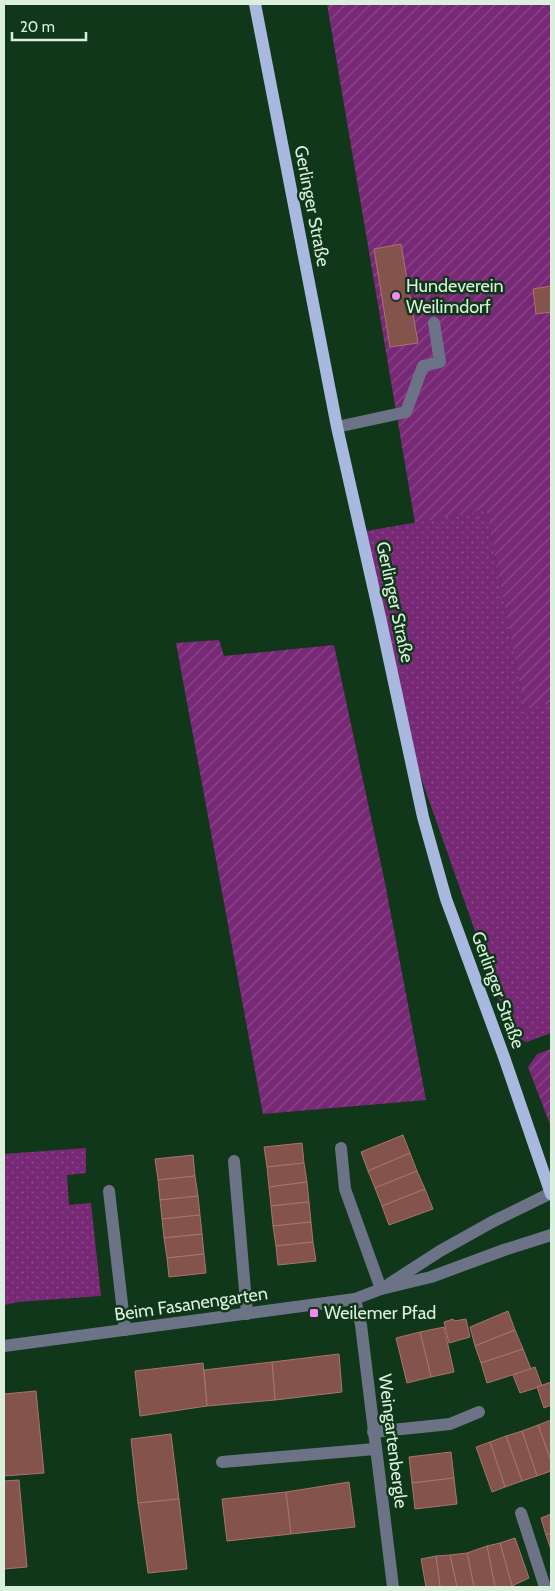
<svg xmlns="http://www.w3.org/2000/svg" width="555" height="1591" font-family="Cabin,sans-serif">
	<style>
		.grass { fill: url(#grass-dots) }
		.garden { fill: url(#garden-furrows) }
		.building { fill: #84534c; stroke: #a9746c }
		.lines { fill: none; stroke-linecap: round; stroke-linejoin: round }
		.minor { stroke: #6c7386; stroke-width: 12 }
		.major { stroke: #a9b8df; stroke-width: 12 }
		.poi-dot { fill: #f489f0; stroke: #10371a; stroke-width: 2 }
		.labels { text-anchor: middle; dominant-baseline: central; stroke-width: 5; stroke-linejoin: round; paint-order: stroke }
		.street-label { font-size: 18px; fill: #daf0dd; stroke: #10371a }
		.poi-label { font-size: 18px; fill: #daf0dd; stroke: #10371a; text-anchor: start }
	</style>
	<defs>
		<pattern id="grass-dots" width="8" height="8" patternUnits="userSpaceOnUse" patternTransform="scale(1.25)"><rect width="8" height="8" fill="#782976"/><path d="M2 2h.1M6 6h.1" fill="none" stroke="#8b4889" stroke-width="1.8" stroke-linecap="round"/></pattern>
		<pattern id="garden-furrows" width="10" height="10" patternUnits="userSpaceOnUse" patternTransform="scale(1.25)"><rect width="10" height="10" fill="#782976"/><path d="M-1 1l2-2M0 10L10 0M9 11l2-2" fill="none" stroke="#8b4889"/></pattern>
	</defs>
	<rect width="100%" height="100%" fill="#10371a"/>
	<!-- grass -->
	<g class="grass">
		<path d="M486,510l39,198 26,-5v330l-24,9 -15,-6 -105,-298 -46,-206z"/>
		<path d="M86,1148v25l-19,2 2,30 22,-2 10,93 -83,6 -14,3v-151z"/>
	</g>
	<!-- garden -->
	<g class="garden">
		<path d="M327,4h224v699l-26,6 -39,-199 -71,13z"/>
		<path d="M219,640l5,16 110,-11 51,238 41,217 -163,14 -87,-471z"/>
		<path d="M551,1049v78l-23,-60 9,-13z"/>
	</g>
	<!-- building -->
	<g class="building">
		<path d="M401,244l17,99 -28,4 -16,-98z"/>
		<path d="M551,286v26l-15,2 -3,-25z"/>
		<path d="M403,1135l7,18 -42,18 -7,-19z"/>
		<path d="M302,1143l2,20 -37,4 -3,-20z"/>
		<path d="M410,1153l7,18 -42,17 -7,-17z"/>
		<path d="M193,1155l2,21 -37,4 -3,-21z"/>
		<path d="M304,1163l3,19 -38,5 -2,-20z"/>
		<path d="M417,1171l8,18 -43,17 -7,-18z"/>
		<path d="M195,1176l3,20 -38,4 -2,-20z"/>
		<path d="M307,1182l2,20 -38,4 -2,-19z"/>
		<path d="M425,1189l8,20 -44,16 -7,-19z"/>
		<path d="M198,1196l2,19 -38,4 -2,-19z"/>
		<path d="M309,1202l2,20 -38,4 -2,-20z"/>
		<path d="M200,1215l2,19 -38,4 -2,-19z"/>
		<path d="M311,1222l2,20 -37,4 -3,-20z"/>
		<path d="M202,1234l2,20 -37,4 -3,-20z"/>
		<path d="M313,1242l3,19 -38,4 -2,-19z"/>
		<path d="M204,1254l2,19 -37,4 -2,-19z"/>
		<path d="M508,1311l7,19 -40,16 -5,-19z"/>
		<path d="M453,1319l1,2 12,-2 4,18 -21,6 -5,-21z"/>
		<path d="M444,1327l10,45 -23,5 -11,-45z"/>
		<path d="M515,1330l8,19 -42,14 -6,-17z"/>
		<path d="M420,1332l11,45 -24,6 -11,-45z"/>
		<path d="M523,1349l8,20 -44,14 -6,-20z"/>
		<path d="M339,1354l3,38 -67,8 -3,-38z"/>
		<path d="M272,1362l3,38 -68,6 -3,-36z"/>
		<path d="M203,1363l4,43 -67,10 -5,-45z"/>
		<path d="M535,1367l7,19 -22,7 -7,-18z"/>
		<path d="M551,1382v23l-7,3 -7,-21z"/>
		<path d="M36,1391l8,82 -40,3v-82z"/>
		<path d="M551,1420v41l-13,-36z"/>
		<path d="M538,1425l13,36v10l-14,5 -15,-45z"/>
		<path d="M522,1431l15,45 -15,5 -16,-45z"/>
		<path d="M171,1434l8,65 -41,4 -7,-64z"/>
		<path d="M506,1436l16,45 -17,6 -15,-45z"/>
		<path d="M490,1442l15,45 -13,5 -16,-45z"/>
		<path d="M451,1452l3,26 -42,5 -3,-26z"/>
		<path d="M454,1478l3,26 -42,5 -3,-26z"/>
		<path d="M19,1480l8,87 -23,2v-88z"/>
		<path d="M349,1482l6,45 -64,7 -5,-42z"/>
		<path d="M286,1492l5,42 -64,7 -5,-42z"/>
		<path d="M179,1499l8,70 -39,4 -10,-70z"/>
		<path d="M551,1514v19l-5,2 -5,-17z"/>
		<path d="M551,1533v17l-5,-15z"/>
		<path d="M515,1538l14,40 -17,8 -12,-43z"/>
		<path d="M500,1543l12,43 -7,1h-10l-8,-41z"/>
		<path d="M487,1546l8,41h-21l-7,-34z"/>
		<path d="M467,1553l7,34h-17l-7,-32z"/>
		<path d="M450,1555l7,32h-17l-4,-31z"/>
		<path d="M436,1556l4,31h-14l-5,-28z"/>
	</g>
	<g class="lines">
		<!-- minor -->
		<g class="minor">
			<path d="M337,427l69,-15 17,-46 17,-4 -6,-39"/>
			<path d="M341,1148l4,41 36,100"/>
			<path d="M234,1161l13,153"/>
			<path d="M109,1191l16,139"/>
			<path d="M389,1284l51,-33 52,-29 59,-29"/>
			<path d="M355,1299l6,26 32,262"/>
			<path d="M4,1346l351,-47 26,-10 50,-12 73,-27 47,-15"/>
			<path d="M373,1432l77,-8 29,-12"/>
			<path d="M222,1462l153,-13"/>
			<path d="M521,1513l24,74"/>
		</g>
		<!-- major -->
		<path class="major" d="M255,4l82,423 43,190 43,200 23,82 58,158 47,137"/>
	</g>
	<!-- markers -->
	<g class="poi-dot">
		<circle cx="396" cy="296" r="5"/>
		<rect x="309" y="1308" width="10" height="10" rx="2.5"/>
	</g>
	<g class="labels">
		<!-- street labels -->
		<g class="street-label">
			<text transform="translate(312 206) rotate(79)">Gerlinger Straße</text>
			<text transform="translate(395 602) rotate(78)">Gerlinger Straße</text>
			<text transform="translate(498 990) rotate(70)">Gerlinger Straße</text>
			<text transform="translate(191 1304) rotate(-8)">Beim Fasanengarten</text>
			<text transform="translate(393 1441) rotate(83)">Weingartenbergle</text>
		</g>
		<!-- poi labels -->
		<g class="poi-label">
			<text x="406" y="286">Hundeverein<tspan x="406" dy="21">Weilimdorf</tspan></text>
			<text x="324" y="1313">Weilemer Pfad</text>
		</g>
	</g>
	<!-- border -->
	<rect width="555" height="1591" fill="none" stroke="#daf0dd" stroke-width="10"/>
	<!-- scale -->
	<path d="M12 32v8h74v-8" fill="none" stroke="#daf0dd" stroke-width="2.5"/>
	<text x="20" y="32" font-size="15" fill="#daf0dd" stroke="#10371a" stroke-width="4" paint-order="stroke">20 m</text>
</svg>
